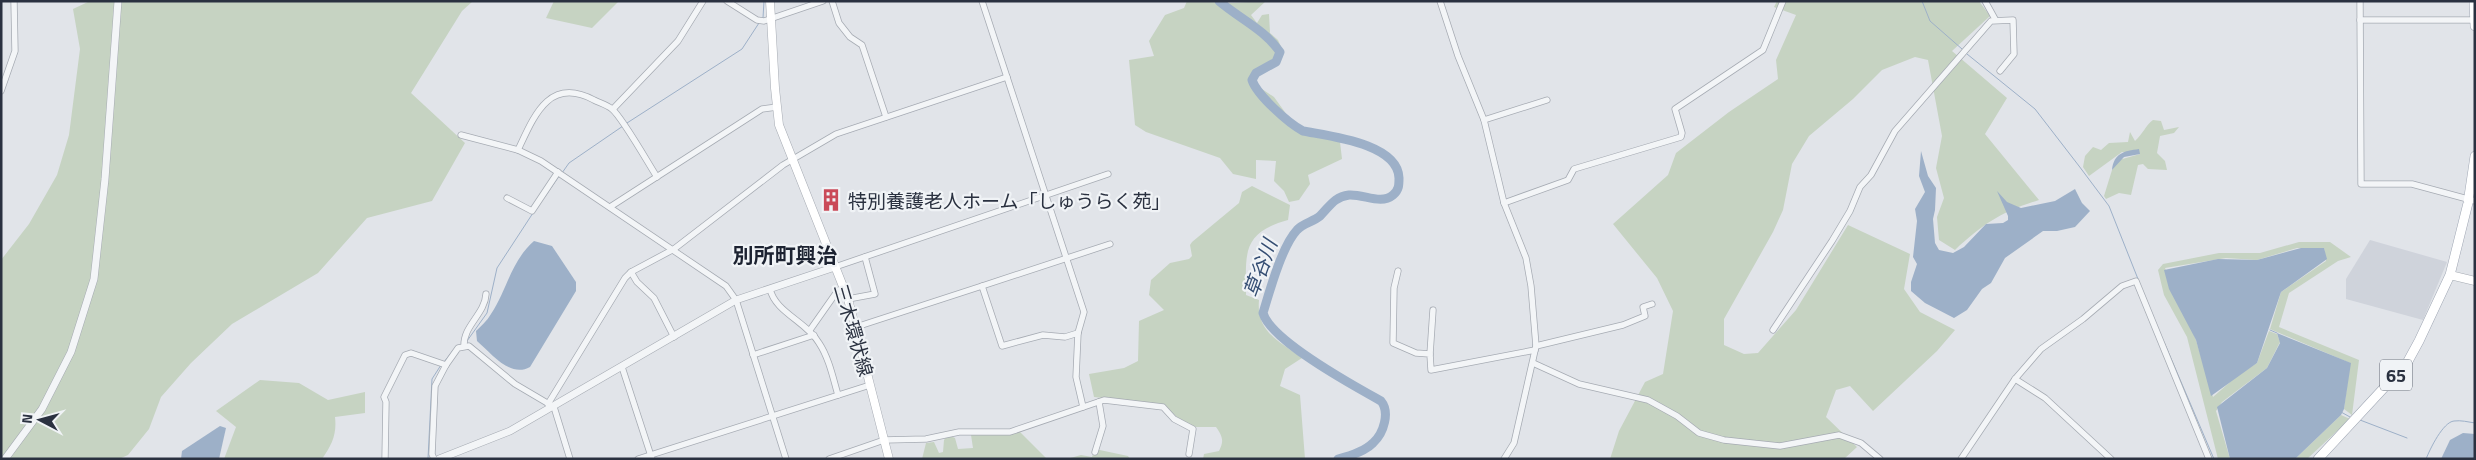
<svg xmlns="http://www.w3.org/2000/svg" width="2476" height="460" font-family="'Titillium Web','Noto Sans JP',sans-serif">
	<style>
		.built { fill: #cfd3db }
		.green { fill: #c6d3c2 }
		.water { fill: #9db0c8 }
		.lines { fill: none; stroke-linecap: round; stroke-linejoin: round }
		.stream { stroke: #9db0c8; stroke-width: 1 }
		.river { stroke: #9db0c8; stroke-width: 9 }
		.minor-casing { stroke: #a6abb3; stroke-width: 7 }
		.tertiary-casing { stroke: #a6abb3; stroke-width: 8 }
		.secondary-casing { stroke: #a6abb3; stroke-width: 9 }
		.primary-casing { stroke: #a0a7b4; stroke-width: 10 }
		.minor { stroke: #f3f5f7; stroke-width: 5.5 }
		.tertiary { stroke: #f3f5f7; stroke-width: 7 }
		.secondary { stroke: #fff; stroke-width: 8 }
		.primary { stroke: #fff; stroke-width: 9 }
		.labels { text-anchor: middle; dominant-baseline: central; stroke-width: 4.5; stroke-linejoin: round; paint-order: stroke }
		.shield { fill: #f0f3f6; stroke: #656b77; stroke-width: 1 }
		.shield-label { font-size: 18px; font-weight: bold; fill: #2a3140 }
		.poi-label { font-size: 19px; fill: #2a3140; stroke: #f0f3f6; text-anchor: start }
		.street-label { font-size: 19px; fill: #2a3140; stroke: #f0f3f6 }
		.water-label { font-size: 20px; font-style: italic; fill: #354e73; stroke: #f0f3f6 }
		.quarter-label { font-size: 21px; font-weight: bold; fill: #1c2231; stroke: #f0f3f6 }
	</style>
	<rect width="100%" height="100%" fill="#e1e4e9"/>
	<!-- built -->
	<path class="built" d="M2370,240l77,22 -24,58 -77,-21v-20z"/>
	<!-- green -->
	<g class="green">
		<path d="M90,1h383l-11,10 -51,82 54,50 -33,58 -65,17 -49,55 -86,51 -41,39 -30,34 -12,32 -21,26 -9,4h-118v-199l28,-36 28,-49 12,-40 11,-86 -7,-40z"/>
		<path d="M554,1h65l-27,27 -46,-10z"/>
		<path d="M1187,1l43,2 36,-2 -15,14 6,8 5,-8 7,-1 1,19 8,7 5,11 -11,11 -19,10 6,15 15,10 26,36 40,9 2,17 -34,16 2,9 -11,16 -10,2 -5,-11 -10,-10 2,-20 -20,-1v19l-23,-5 -13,-16 -74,-26 -11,-7 -6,-65 25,-4 -5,-15 16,-26 19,-7z"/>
		<path d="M1777,1h202l11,15 -38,35 55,47 -22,36 54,66c-38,12 -56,24 -84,50l-16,-10 -2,-23 7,-19 -8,-30 6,-32 -14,-76 -13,-3 -33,13 -29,29 -44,37 -17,28 -9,46 -10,22 -49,87v26l20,9 14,-1 38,-43 52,-85 62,29 -6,35 16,23 35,18 -18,21 -64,60 -23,-25 -14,4 -10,27 31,30 -13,12h-234l9,-28 26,-49 18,-8 10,-63 -16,-33 -44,-54 55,-49 8,-22 53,-41 49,-33 -2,-19 20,-45 -22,-8z"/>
		<path d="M2153,120l8,1 3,9 15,-3 -5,6 -14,3 -3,17 8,8 2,9 -19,-1 -5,-5 -5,1 -7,30 -12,-2 -13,6 -2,-3 8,-26 7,-10 21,-6 -18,-2 -33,24 -6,-9 2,-11 8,-9 8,3 8,-7 19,-1 2,-10 5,9c8,-7 10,-15 18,-21z"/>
		<path d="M1252,186l38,19 -2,15c-47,13 -42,34 -42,75l13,5c-3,32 20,41 43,58l-17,11 -5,17 20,9 5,64h-102l1,-5 15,-3c5,-10 4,-14 -3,-24h-20l-15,-6 -17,-16 -70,-8 -5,-23 35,-6 14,-7 1,-40 25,-11 -15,-15 2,-15 19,-17 19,-4 3,-3 -2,-11 2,-3 47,-39 3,-11z"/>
		<path d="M2299,242h31l21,15 -13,4 -49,32 -10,34 80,33 -7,55 -8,-6 6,-46 -80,-34 11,-37 45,-31 -2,-13h-27l-40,12 -31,-2 -61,10 31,72 17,57 24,-21 20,-13 12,-32 8,3 3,8 -13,26 -45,34 -6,9 14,48h-12l-31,-122 -23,-42 -6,-25 5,-6 56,-11h41z"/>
		<path d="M260,380l39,3 29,17 37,-8v21l-30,4c2,17 -3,28 -13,42h-98l12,-32 -20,-16z"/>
		<path d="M2341,415l9,4 -43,40h-12z"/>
		<path d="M1019,431l28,28h-125l4,-16 8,-1 5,11 4,-1 1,-12 4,-5 7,3 3,11 15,-1 -2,-13z"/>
		<path d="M1095,449l33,7 2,3h-63l14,-4 11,2z"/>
	</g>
	<!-- water -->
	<g class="water">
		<path d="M2139,149l1,5 -16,3 -12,13c2,-17 12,-19 27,-21z"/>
		<path d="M1921,151l7,25 8,12 -1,22 -2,9 2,24 4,7 14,3 11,-6 22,-23 17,-1 5,-3v-4l-11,-25 10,11 14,6 34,-7 20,-12 7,14 8,8 -15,16 -18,4h-14l-38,27 -14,25 -9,6 -15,21 -13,8 -29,-15 -14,-12v-9l6,-18 -4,-7 4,-36 -2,-12 10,-17 -6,-16z"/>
		<path d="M534,241l18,5 24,36v9l-46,76c-20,11 -38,-13 -53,-26l-1,-10c5,-5 11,-10 15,-17 16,-24 20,-53 43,-73z"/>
		<path d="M2301,248h23l3,11 -46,33 -24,71 -46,33 -15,-56 -27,-51 -5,-19 54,-11 39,1z"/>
		<path d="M2277,333l74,30 -7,46 -3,6 -46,44h-65l-13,-52 50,-39 13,-25z"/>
		<path d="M220,426l6,2 -7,31h-38l1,-8z"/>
		<path d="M2463,433l12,1v25h-34l9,-19z"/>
	</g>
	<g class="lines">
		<!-- stream -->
		<g class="stream">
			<path d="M1922,1l8,20 32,28"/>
			<path d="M763,18l1,-17"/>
			<path d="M1967,54l68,55 44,57 30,40 29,73"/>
			<path d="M627,123l115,-74 17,-26"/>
			<path d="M562,173l7,-10 54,-37"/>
			<path d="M544,198l15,-22"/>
			<path d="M2270,330l7,3"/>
			<path d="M467,341l20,-28 10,-45 36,-55"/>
			<path d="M2164,342l50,117"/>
			<path d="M444,362l11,-14"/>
			<path d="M2341,412l9,5"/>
			<path d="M2360,420l47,18"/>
			<path d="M428,459l4,-80 9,-14"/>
			<path d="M2426,459c4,-10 17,-37 28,-38 7,-1 14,1 21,2"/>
		</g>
		<!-- river -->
		<path class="river" d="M1219,1c21,18 45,28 61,51l-4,10 -20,11 -4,7c5,15 36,43 51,51 25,5 95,12 96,47 0,7 0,12 -6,17 -12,10 -29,-1 -44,0 -15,2 -19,11 -29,21 -7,6 -17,7 -23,14 -15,16 -27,60 -34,83 8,28 91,73 118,88 9,11 3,32 -8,42 -9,9 -23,13 -35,16"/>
		<defs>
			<g id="minor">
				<path d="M727,1l30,19 7,1 59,-20"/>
				<path d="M832,1l7,22 11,14 12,8 24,72"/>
				<path d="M982,1l102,311 -6,21 -2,44 7,30"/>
				<path d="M1440,1l18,55 26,64 20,83 22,55 5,28 5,60 -22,97 -10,16"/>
				<path d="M1985,1l10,18"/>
				<path d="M2360,1l1,183h51l63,17"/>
				<path d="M2360,20h114"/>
				<path d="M1,91l14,-40 -1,-50"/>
				<path d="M613,109l65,-68 25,-40"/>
				<path d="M1484,120l63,-20"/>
				<path d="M461,135l57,15 23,11 185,125 10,14 50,159"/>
				<path d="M518,150c16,-34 31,-74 76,-50 6,3 13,5 18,9 10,8 36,54 45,68"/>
				<path d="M507,198l25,13 26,-39"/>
				<path d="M1504,203l64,-23 6,-11 107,-32 1,-4 -7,-24 88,-59 20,-49"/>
				<path d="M610,207l152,-98 15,-2"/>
				<path d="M835,267l273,-93"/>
				<path d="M1398,271l-4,17 -1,55 23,10 14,1 1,16 104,-20"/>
				<path d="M631,272l6,10 17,16 20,39"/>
				<path d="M982,286l128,-42"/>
				<path d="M770,289c5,23 37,33 49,54 10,15 14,35 19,52"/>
				<path d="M848,299l27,-5 -10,-37"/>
				<path d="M856,327l126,-41 20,60 41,-11 22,2 13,-4"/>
				<path d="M810,330l26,-37 7,-6"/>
				<path d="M1773,330l59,-89 18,-30 10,-24 11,-12 24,-44 96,-110 22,-1 1,34 -14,17"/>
				<path d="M464,346c-1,-20 21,-32 22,-52"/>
				<path d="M1536,346l87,-21 22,-9 -2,-9 9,-3"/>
				<path d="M1430,354l3,-44"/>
				<path d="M753,355l61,-20"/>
				<path d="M1533,363l46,21 69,16 29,16 22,17 25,7 56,6 59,-11 22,8 19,16"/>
				<path d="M622,367l30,92"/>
				<path d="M2015,379l30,19 66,61"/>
				<path d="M548,404l77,-126 6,-6 43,-23 109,-84 53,-31 171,-57"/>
				<path d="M1095,452l8,-26 -4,-24"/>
				<path d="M385,459l1,-57 -2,-5 21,-42 6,-2 35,12"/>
				<path d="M434,459l-2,-5 3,-68 11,-21 12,-17 11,-2 46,38 39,23 16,52"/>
				<path d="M638,459l232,-74"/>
				<path d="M829,459l55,-19 42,-1 33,-7h51l94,-32 59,7 11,12 19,10 -4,25"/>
				<path d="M1961,459l54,-80 26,-30 42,-30 39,-33 14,-5 73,178"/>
			</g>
			<g id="tertiary">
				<path d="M5,459l37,-50 29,-57 23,-73 11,-100 13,-178"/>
				<path d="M439,459l71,-28 226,-131 99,-33"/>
			</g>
			<g id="secondary">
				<path d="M770,1l5,87 4,37 69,174 41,160"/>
				<path d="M2450,275l25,6"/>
			</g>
			<g id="primary">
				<path d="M2474,1l1,25"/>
				<path d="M2318,459l89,-96 12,-22 31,-66 18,-72 7,-47"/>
			</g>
		</defs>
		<!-- minor casing -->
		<use href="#minor" class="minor-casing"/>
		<!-- tertiary casing -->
		<use href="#tertiary" class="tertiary-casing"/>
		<!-- secondary casing -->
		<use href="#secondary" class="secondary-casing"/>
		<!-- primary casing -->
		<use href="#primary" class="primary-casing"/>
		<!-- minor -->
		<use href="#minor" class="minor"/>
		<!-- tertiary -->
		<use href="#tertiary" class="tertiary"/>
		<!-- secondary -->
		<use href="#secondary" class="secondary"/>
		<!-- primary -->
		<use href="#primary" class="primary"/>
	</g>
	<!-- icons -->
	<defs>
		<symbol id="building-bare" viewBox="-9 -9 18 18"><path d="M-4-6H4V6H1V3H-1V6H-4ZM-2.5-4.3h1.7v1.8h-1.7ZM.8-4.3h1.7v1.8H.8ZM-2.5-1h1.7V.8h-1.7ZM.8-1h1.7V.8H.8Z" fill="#ca4a58" stroke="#f0f3f6" stroke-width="2.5" paint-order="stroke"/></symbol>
	</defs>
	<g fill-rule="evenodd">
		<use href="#building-bare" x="815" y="184" width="32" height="32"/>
	</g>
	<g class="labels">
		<!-- shield labels -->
		<rect class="shield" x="2380" y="359.5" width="32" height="31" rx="4"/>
		<g class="shield-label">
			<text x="2396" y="375">65</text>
		</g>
		<!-- poi labels -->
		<g class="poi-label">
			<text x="848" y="200">特別養護老人ホーム「しゅうらく苑」</text>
		</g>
		<!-- street labels -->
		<g class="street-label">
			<text transform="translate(854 330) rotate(74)">三木環状線</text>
		</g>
		<!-- water labels -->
		<g class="water-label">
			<text transform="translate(1260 268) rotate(-70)">草谷川</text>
		</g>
		<!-- quarter labels -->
		<g class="quarter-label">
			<text x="785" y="255">別所町興治</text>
		</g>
	</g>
	<!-- border -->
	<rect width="2476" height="460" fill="none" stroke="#2a3140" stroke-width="5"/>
	<!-- north arrow -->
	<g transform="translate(40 420) rotate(276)" stroke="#f0f3f6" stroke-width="4" paint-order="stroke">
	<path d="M0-4L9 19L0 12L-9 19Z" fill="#2a3140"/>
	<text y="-8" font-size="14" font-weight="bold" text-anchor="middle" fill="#2a3140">N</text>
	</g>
</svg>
